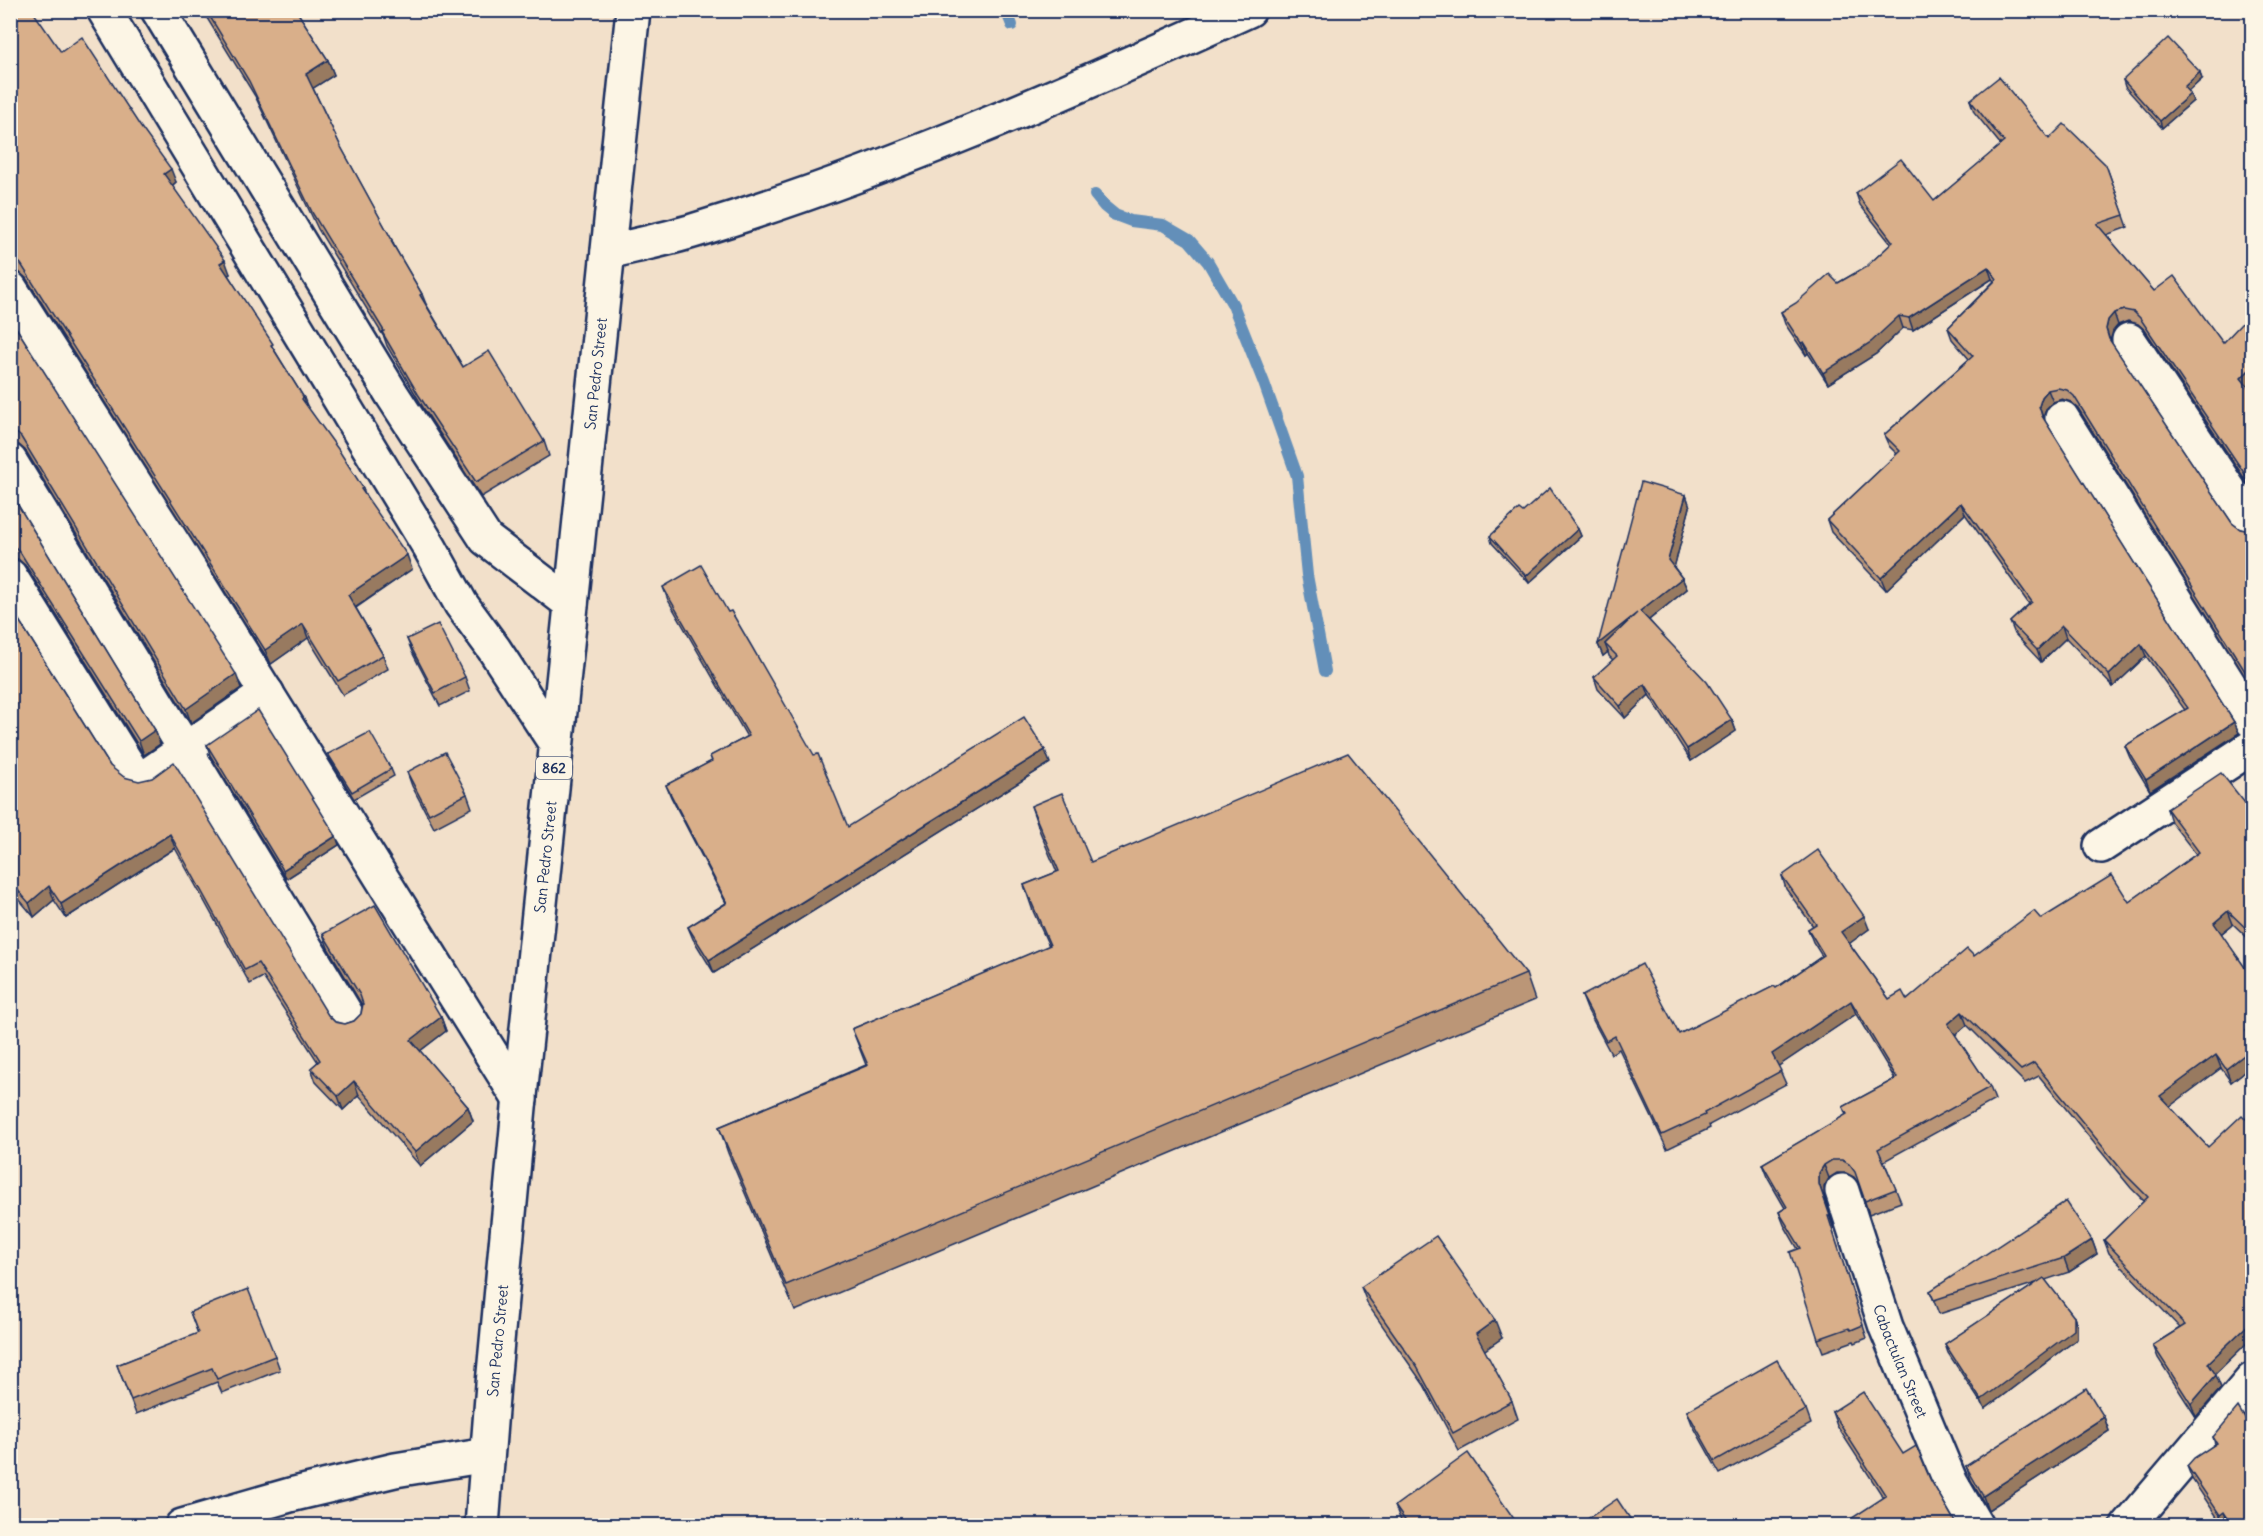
<svg xmlns="http://www.w3.org/2000/svg" width="2263" height="1536" font-family="Delius,sans-serif">
	<style>
		.lines { fill: none; stroke-linecap: round; stroke-linejoin: round }
		.stream { stroke: #648fb9; stroke-width: 12 }
		.minor-casing { stroke: #1b2f5e; stroke-width: 38 }
		.major-casing { stroke: #1b2f5e; stroke-width: 38 }
		.minor { stroke: #fcf5e5; stroke-width: 33 }
		.major { stroke: #fcf5e5; stroke-width: 33 }
		.wall { fill: #bb9677; stroke: #1b2f5e; stroke-width: 1.5 }
		.shaded-wall { fill: #987a61; stroke: #1b2f5e; stroke-width: 1.5 }
		.building { fill: #d9af8a; stroke: #1b2f5e; stroke-width: 1.5 }
		.labels { text-anchor: middle; dominant-baseline: central; stroke-width: 5; stroke-linejoin: round; paint-order: stroke }
		.shield { fill: #fcf5e5; stroke: #5e6a86; stroke-width: 1.5 }
		.shield-label { font-size: 14px; font-weight: bold; fill: #1b2f5e }
		.street-label { font-size: 15px; fill: #1b2f5e; stroke: #fcf5e5 }
	</style>
	<rect width="100%" height="100%" fill="#f2e0ca"/>
	<filter id="ink" filterUnits="userSpaceOnUse"><feTurbulence type="fractalNoise" baseFrequency=".0167" numOctaves="2"/><feDisplacementMap in="SourceGraphic" scale="12" xChannelSelector="R" yChannelSelector="G"/><feConvolveMatrix kernelMatrix="1 2 1 2 8 2 1 2 1" color-interpolation-filters="sRGB"/></filter>
	<g filter="url(#ink)">
		<g class="lines">
			<!-- stream -->
			<g class="stream">
				<path d="M1006,10l6,15"/>
				<path d="M1095,195l9,11 11,9 16,6 32,4 26,15 19,22 25,43 31,78 33,93 10,99 18,96"/>
			</g>
			<defs>
				<g id="minor">
					<path d="M104,10l326,538 31,56 33,45 62,95"/>
					<path d="M158,10l235,386 93,143 85,65"/>
					<path d="M608,252c29,-7 59,-13 88,-22 190,-58 372,-138 553,-220"/>
					<path d="M10,288l168,263 342,549"/>
					<path d="M2129,340l123,184"/>
					<path d="M2062,418l190,303"/>
					<path d="M10,461l339,558"/>
					<path d="M10,576l121,194 8,5 7,1 121,-83"/>
					<path d="M2101,846l151,-99"/>
					<path id="s1" d="M1842,1191l44,136 65,156 25,43"/>
					<path d="M182,1526l108,-31 105,-25 92,-15"/>
					<path d="M2128,1526l124,-146"/>
				</g>
				<g id="major">
					<path id="s2" d="M482,1526l11,-142 28,-298 112,-1076"/>
				</g>
			</defs>
			<!-- minor casing -->
			<use href="#minor" class="minor-casing"/>
			<!-- major casing -->
			<use href="#major" class="major-casing"/>
			<!-- minor -->
			<use href="#minor" class="minor"/>
			<!-- major -->
			<use href="#major" class="major"/>
		</g>
		<!-- wall -->
		<g class="wall">
			<path d="M10,10l51,42 115,130 -4,4 58,88 -2,1 76,123 4,10 55,80 3,9 46,72 -56,39 27,47 5,14 -45,26 -35,-57 -37,26 -245,-386 -7,-6 -9,-2z"/>
			<path d="M202,10h94l32,50 6,15 -21,13 28,59 51,93 3,8 27,46 4,10 37,63 81,74 5,15 -68,41 -57,-88 -37,-63 -3,-9 -66,-108 -63,-133z"/>
			<path d="M2202,79l-14,13 5,9 -31,27 -37,-41 -2,-7z"/>
			<path d="M1970,100l136,65 22,62 -22,8 48,56 69,52 30,-11v50l-5,5 5,6v98l-108,-161 -7,-6 -10,-3 -10,4 -5,6 -3,10 122,182 8,6 10,2 3,-1v159l-175,-281 -7,-6 -9,-3 -9,3 -7,7 -3,9 191,304 5,11 -89,58 -20,-33 -5,-12 60,-36 -39,-54 -33,31 -47,-49 -25,24 -26,-28 -5,-12 19,-18 -64,-90 -79,76 -55,-58 -4,-12 70,-66 -8,-8 -5,-11 85,-76 -17,-20 -4,-11 46,-47 -2,-2 -79,51 -10,-2 -27,26 -48,30 -20,-31 -2,2 -21,-31 -4,-12 57,-29 28,-16 25,-23 -31,-39 -4,-12 78,8 67,-56 -27,-33z"/>
			<path d="M10,318l231,370 -50,35 -165,-272 -7,-6 -9,-3z"/>
			<path d="M10,492l145,238 5,14 -16,11 -118,-189 -8,-7 -8,-1z"/>
			<path d="M1686,495l4,12 -16,60 8,11 5,11 -38,31 83,100 4,11 -45,30 -42,-66 -24,23 -27,-29 -4,-12 19,-17 -4,-4 -1,-4 -5,4 -5,-12z"/>
			<path d="M1523,512l55,17 3,7 -52,47 -37,-40 -2,-7z"/>
			<path d="M663,587l185,240 202,-64 -336,210 -21,-34 -5,-12 38,-24 -55,-106 -5,-12 46,-24 -2,-5 37,-19 -79,-137z"/>
			<path d="M10,606l100,160 218,249 7,7 10,2 9,-3 7,-7 1,-9 -34,-57 -5,-14 118,83 5,14 -26,20 48,56 5,14 -53,45 -61,-71 -16,15 -27,-28 -5,-14 7,-6 -55,-85 -13,7 -75,-136 -109,70 -12,-18 -20,17 -21,-25 -3,-7z"/>
			<path d="M407,639l58,38 5,14 -30,15 -28,-54z"/>
			<path d="M207,745l132,100 -53,34 -76,-124z"/>
			<path d="M328,754l63,15 3,7 -40,23 -23,-38z"/>
			<path d="M407,772l60,22 5,14 -38,20 -22,-42z"/>
			<path d="M1031,806l60,56 435,112 9,26 -740,311 -67,-158 -9,-26 147,-62 -14,-36 197,-83 -16,-35 -9,-26 33,-13 -17,-40z"/>
			<path d="M2167,809l86,4v130l-20,-19 -12,10 32,45v86l-22,17 -10,-14 -52,38 39,41 45,-21v211l-38,37 6,14 -25,29 -38,-59 -5,-13 27,-17 -71,-75 -5,-13 40,-39 -13,-13 -92,-112 -14,7 -58,-58 -12,10 35,52 5,13 -111,61 17,41 -32,12 -10,-30 -5,-7 -8,-4h-9l-8,5 -5,9v10l10,32h-2l35,109 -12,5 -1,-2 -31,11 -5,-13 -20,-90 -14,-24 -5,-13 6,-4 -18,-31 -5,-13 84,-49 -3,-8 52,-28 -39,-65 -78,52 8,18 -77,41 1,3 -43,21 -48,-100 -8,5 -24,-45 -5,-13 97,38 97,-46 46,-32 -9,-14 -5,-13 5,-3 -27,-37 -4,-13 87,53 -20,14 40,56 18,1 67,-44 67,-37 88,-17 67,-48 -25,-32z"/>
			<path d="M2092,1240l5,14 -28,18 -24,8 29,37 3,9v13l-92,70 -37,-56 -3,-9 94,-62 -100,32 -9,-23z"/>
			<path d="M1361,1287l141,51 -18,12 28,51 6,18 -59,32 -35,-66 -56,-80z"/>
			<path d="M190,1312l85,44 5,14 -58,23 -5,-11 -81,32 -19,-49 81,-31z"/>
			<path d="M1806,1410l5,14 -91,50 -28,-50 -5,-13z"/>
			<path d="M1832,1412l71,42 27,25 25,43 -72,-25 -46,-71z"/>
			<path d="M2104,1417l5,14 -121,79 -17,-30 -5,-14z"/>
			<path d="M2247,1422l6,104h-30l-31,-47 -5,-13 28,-22 -2,-7z"/>
			<path d="M1395,1506l124,20h-116z"/>
		</g>
		<!-- shaded-wall -->
		<g class="shaded-wall">
			<path d="M328,60l6,15 -22,14 -6,-15z"/>
			<path d="M2200,72l2,7 -16,14 -2,-6z"/>
			<path d="M2190,94l3,7 -31,27 -2,-7z"/>
			<path d="M171,169l5,13 -7,6 -5,-14z"/>
			<path d="M225,260l5,14 -5,3 -5,-14z"/>
			<path d="M1988,267l4,12 -79,51 -4,-12z"/>
			<path d="M2114,313l4,12 -5,6 -3,10 3,9 -7,-21 2,-9z"/>
			<path d="M1899,316l4,12 -27,26 -48,30 -5,-11z"/>
			<path d="M1804,342l4,11 -2,2 -5,-12z"/>
			<path d="M2253,366v16l-8,8 -4,-12z"/>
			<path d="M2048,390l5,12 -7,7 -3,9 -4,-12 3,-9z"/>
			<path d="M1686,495l4,12 -17,65 -5,-12z"/>
			<path d="M1961,503l4,11 -79,76 -5,-12z"/>
			<path d="M1578,529l3,7 -52,47 -3,-7z"/>
			<path d="M407,555l5,14 -59,40 -5,-14z"/>
			<path d="M1682,578l5,11 -42,34 -5,-12z"/>
			<path d="M1637,613l-32,31 3,8 -5,4 -5,-12z"/>
			<path d="M303,624l5,14 -37,26 -6,-14z"/>
			<path d="M2062,626l4,12 -25,24 -4,-12z"/>
			<path d="M2141,644l5,12 -33,31 -4,-12z"/>
			<path d="M236,674l5,14 -50,35 -5,-14z"/>
			<path d="M1645,684l4,11 -24,23 -5,-12z"/>
			<path d="M1732,720l4,11 -45,30 -4,-12z"/>
			<path d="M2234,722l5,11 -89,58 -4,-11z"/>
			<path d="M155,730l5,14 -16,11 -5,-14z"/>
			<path d="M1045,750l5,13 -336,210 -5,-13z"/>
			<path d="M170,834l5,14 -109,70 -5,-14z"/>
			<path d="M336,836l3,9 -53,34 -3,-9z"/>
			<path d="M49,886l5,14 -20,17 -5,-14z"/>
			<path d="M2228,911l5,13 -15,12 -4,-13z"/>
			<path d="M1864,916l5,13 -23,17 -5,-14z"/>
			<path d="M1851,1001l5,13 -79,53 -5,-13z"/>
			<path d="M1962,1012l5,13 -14,12 -5,-13z"/>
			<path d="M441,1017l5,14 -30,23 -5,-14z"/>
			<path d="M2253,1026v17l-7,-12z"/>
			<path d="M2253,1048v17l-22,17 -5,-13z"/>
			<path d="M2216,1055l5,13 -56,42 -5,-14z"/>
			<path d="M354,1081l5,14 -16,15 -5,-14z"/>
			<path d="M468,1107l5,14 -53,45 -5,-14z"/>
			<path d="M1824,1165l5,13 -5,9v10l10,32 -15,-45v-11z"/>
			<path d="M2092,1240l5,14 -28,18 -5,-14z"/>
			<path d="M2074,1317l3,9v13l-92,70 -4,-9z"/>
			<path d="M1495,1320l7,18 -20,14 -6,-18z"/>
			<path d="M2253,1320v17l-40,39 -5,-13z"/>
			<path d="M2216,1375l5,13 -25,29 -5,-13z"/>
			<path d="M2104,1417l5,14 -121,79 -5,-14z"/>
			<path d="M2224,1512l5,13v1h-5l-4,-11z"/>
		</g>
		<!-- building -->
		<g class="building">
			<path d="M10,10h22l29,42 21,-15 58,89 31,43 -7,5 61,86 -5,3 53,81 -2,1 33,53 -2,1 36,50 25,39 -2,1 46,66 -59,40 35,60 -45,26 -35,-57 -38,26 -244,-386 -7,-6 -4,-1z"/>
			<path d="M206,10h90l32,50 -22,14 35,73 51,93 -1,1 31,53 -2,1 43,72 26,-16 55,90 -68,41 -58,-88 -36,-62 2,-1 -71,-117 -64,-133z"/>
			<path d="M2168,38l32,34 -16,15 6,7 -30,27 -37,-41z"/>
			<path d="M1999,77l50,62 15,-15 42,41 18,50 -27,9 57,67 20,-15 49,67 19,-20 11,9v34l-12,12 12,15v93l-113,-168 -6,-6 -10,-2 -10,3 -6,7 -2,9 3,10 123,184 8,6 10,2 3,-1v154l-179,-288 -7,-6 -9,-2 -10,2 -6,7 -3,9 3,10 192,306 -88,58 -21,-34 63,-38 -47,-64 -32,31 -47,-49 -25,24 -27,-28 22,-20 -71,-99 -80,75 -54,-58 73,-69 -16,-16 89,-79 -25,-28 49,-49 -9,-12 -79,51 -10,-2 -28,26 -48,31 -19,-31 -3,1 -20,-31 15,-9 33,-29 9,9 28,-16 27,-25 -37,-49 45,-34 33,42 70,-59 -34,-42z"/>
			<path d="M10,318l226,356 -50,35 -165,-272 -7,-6 -4,-1z"/>
			<path d="M1641,482l45,13 -18,65 14,18 -42,33 67,71 25,38 -45,29 -42,-65 -25,22 -26,-29 23,-21 -12,-12 32,-31 -39,31z"/>
			<path d="M1550,488l28,41 -52,47 -36,-40 29,-27 4,3z"/>
			<path d="M10,492l145,238 -16,11 -119,-189 -7,-7h-3z"/>
			<path d="M701,565l27,47 3,-1 21,36 62,108 4,-1 30,73 176,-110 21,33 -336,210 -21,-33 39,-24 -61,-118 46,-24 -2,-5 39,-20 -86,-149z"/>
			<path d="M10,606l100,160 14,11 15,4 13,-3 22,-16 154,253 7,7 10,2 9,-3 7,-7 2,-10 -3,-9 -37,-61 52,-29 66,112 -30,23 57,67 -53,45 -61,-71 -16,15 -27,-28 9,-8 -62,-97 -13,7 -75,-136 -109,70 -12,-18 -20,17 -19,-22z"/>
			<path d="M438,624l27,53 -30,16 -28,-54z"/>
			<path d="M258,710l78,126 -53,34 -76,-125z"/>
			<path d="M370,732l21,37 -39,23 -24,-38z"/>
			<path d="M445,752l22,42 -38,20 -22,-42z"/>
			<path d="M1348,753l178,221 -740,311 -67,-158 149,-62 -16,-36 198,-84 -26,-60 35,-14 -28,-65 31,-13 29,69z"/>
			<path d="M2221,773l32,40v122l-25,-24 -14,12 39,56v47l-7,5 7,8v9l-27,21 -10,-14 -56,41 48,51 34,-32 11,11v194l-45,43 8,12 -25,29 -38,-59 32,-20 -81,-85 44,-43 -22,-22 -92,-112 -13,7 -59,-58 -14,12 42,63 -112,62 18,40 -31,12 -10,-29 -6,-8 -7,-4h-10l-8,5 -5,8v11l11,32h-2l35,109 -12,5 -2,-2 -31,11 -28,-87 11,-4 -22,-36 8,-5 -25,-43 85,-50 -4,-7 54,-29 -46,-77 -79,53 9,17 -77,42 1,2 -43,20 -47,-99 -9,5 -24,-45 60,-32 37,70 95,-48 2,2 48,-33 -16,-26 8,-5 -34,-48 36,-26 46,66 -23,16 48,67 13,-8 5,9 60,-51 7,7 60,-45 7,8 71,-44 17,27 70,-50 -32,-43z"/>
			<path d="M2066,1201l26,39 -28,18 -130,42 -4,-9z"/>
			<path d="M1436,1236l59,84 -19,14 36,67 -59,32 -36,-66 -56,-80z"/>
			<path d="M2044,1278l30,39v13l-93,70 -36,-56z"/>
			<path d="M248,1289l27,67 -58,23 -5,-11 -81,32 -14,-35 81,-32 -8,-21z"/>
			<path d="M1777,1360l29,50 -91,51 -28,-50z"/>
			<path d="M2086,1388l18,29 -121,79 -17,-30z"/>
			<path d="M1863,1392l40,62 13,-8 14,33 25,43 4,4h-119l46,-30 -54,-84z"/>
			<path d="M2238,1407l9,15 6,-5v109h-20l-9,-14 -4,3 -33,-49 7,-8 23,-15 -4,-6z"/>
			<path d="M1468,1453l51,73h-110l-14,-20z"/>
			<path d="M1617,1499l18,27h-58z"/>
		</g>
	</g>
	<g class="labels">
		<!-- shield labels -->
		<rect class="shield" x="536" y="757" width="36" height="22" rx="4.5"/>
		<g class="shield-label">
			<text x="554" y="768">862</text>
		</g>
		<!-- street labels -->
		<g class="street-label">
			<text stroke="none"><textPath href="#s2" startOffset="1158">San Pedro Street</textPath></text>
			<text stroke="none"><textPath href="#s2" startOffset="672">San Pedro Street</textPath></text>
			<text stroke="none"><textPath href="#s2" startOffset="186">San Pedro Street</textPath></text>
			<text stroke="none"><textPath href="#s1" startOffset="180">Cabactulan Street</textPath></text>
		</g>
	</g>
	<!-- margin -->
	<rect width="2263" height="1536" fill="none" stroke="#fcf5e5" stroke-width="36"/>
	<rect x="18" y="18" width="2227" height="1500" fill="none" stroke="#1b2f5e" stroke-width="2" filter="url(#ink)"/>
</svg>
